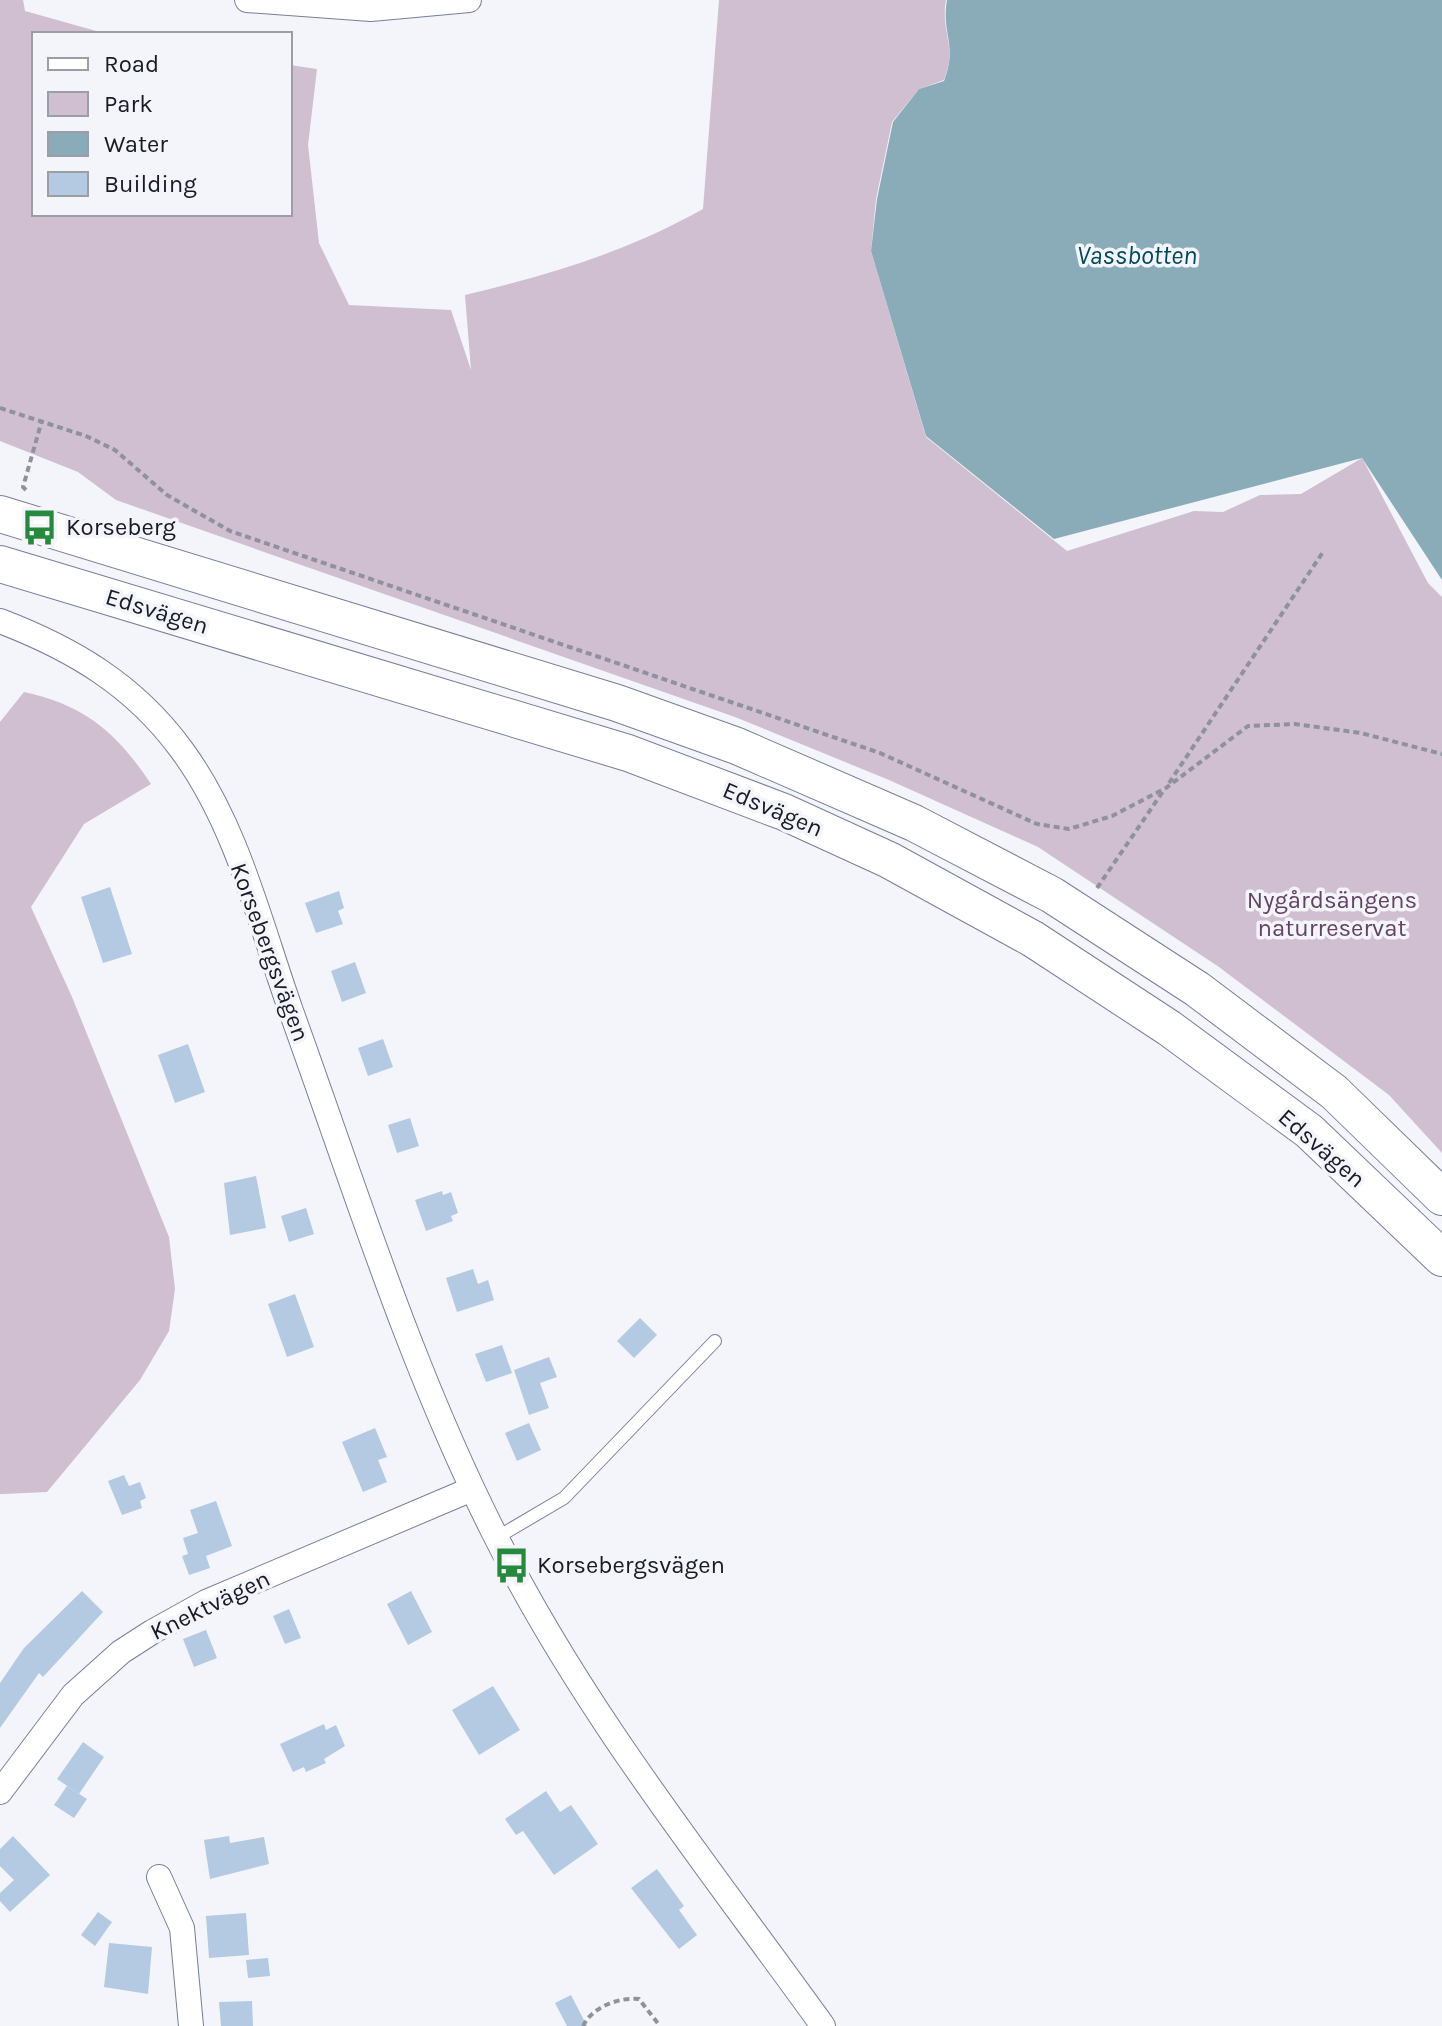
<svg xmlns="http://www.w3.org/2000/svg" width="1442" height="2026" font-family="Karla,sans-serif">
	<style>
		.green { fill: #cfbfd0 }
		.water { fill: #8aacb9 }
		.building { fill: #b3cae2 }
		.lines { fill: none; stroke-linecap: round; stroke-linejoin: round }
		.lane-casing { stroke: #777e98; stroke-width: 14 }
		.street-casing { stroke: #777e98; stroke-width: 26 }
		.secondary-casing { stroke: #777e98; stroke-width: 38 }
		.path { stroke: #8f929a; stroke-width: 4; stroke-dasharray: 6 4; stroke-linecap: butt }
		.lane { stroke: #fff; stroke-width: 12 }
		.street { stroke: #fff; stroke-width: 24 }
		.secondary { stroke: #fff; stroke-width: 36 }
		.labels { text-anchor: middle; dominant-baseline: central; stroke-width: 7; stroke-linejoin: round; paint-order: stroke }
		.poi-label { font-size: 24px; fill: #181b25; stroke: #f3f5fb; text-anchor: start }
		.street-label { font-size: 24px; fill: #181b25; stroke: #f3f5fb }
		.park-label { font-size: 24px; fill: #644265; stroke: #f3f5fb }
		.water-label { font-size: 26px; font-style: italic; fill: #00495d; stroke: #f3f5fb }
	</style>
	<rect width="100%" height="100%" fill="#f3f5fb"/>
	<!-- green -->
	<g class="green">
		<path d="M0,0h23l2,11 82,23h85h-158v180h256v-149l27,4 -9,76 11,98 30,62 102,5 20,60 -6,-75c85,-20 161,-43 238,-86l16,-209h227c-6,34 12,45 -2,80l-25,9 -27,33 -16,77 -5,52 55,186 141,114 127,-40 29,1 37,-17 41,-1 61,-36 66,125 14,14v556l-53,-58 -170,-128 -181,-120 -149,-67 -154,-63 -619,-217 -38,-28 -78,-31z"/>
		<path d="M24,692c61,13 93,41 127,92l-67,40 -53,83 41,90 97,240 6,52 -6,42 -29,49 -93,112 -44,2h-3v-772z"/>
	</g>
	<!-- water -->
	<path class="water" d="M947,0h495v580l-80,-122 -308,81 -128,-103 -55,-185 6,-52 16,-77 26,-33 25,-8c14,-36 -3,-47 3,-81z"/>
	<!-- building -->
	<g class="building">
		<path d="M110,887l22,67 -29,9 -22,-66z"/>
		<path d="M339,891l5,17 -6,3 5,13 -27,9 -11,-30z"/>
		<path d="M355,962l11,31 -24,9 -11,-31z"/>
		<path d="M383,1039l10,28 -25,9 -10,-28z"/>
		<path d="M188,1044l17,48 -30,11 -17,-48z"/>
		<path d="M410,1118l9,28 -22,7 -9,-28z"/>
		<path d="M256,1176l10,52 -36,7 -6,-52z"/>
		<path d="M442,1191l1,4 8,-3 7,21 -7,3 2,5 -27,10 -11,-31z"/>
		<path d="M306,1208l8,26 -25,8 -8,-26z"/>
		<path d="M473,1269l5,15 10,-4 6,20 -37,12 -11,-34z"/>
		<path d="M295,1294l19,53 -27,10 -19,-53z"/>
		<path d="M640,1318l17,17 -23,23 -17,-17z"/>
		<path d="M502,1345l10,28 -26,9 -11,-28z"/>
		<path d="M549,1357l8,20 -17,6 9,25 -20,7 -15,-45z"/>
		<path d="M529,1423l12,27 -24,11 -12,-28z"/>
		<path d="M375,1428l12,29 -9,3 9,22 -24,10 -21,-50z"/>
		<path d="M124,1475l5,11 11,-4 6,16 -6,3 2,7 -20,7 -14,-34z"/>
		<path d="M216,1501l16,45 -26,10 4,12 -21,7 -7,-19 6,-2 -5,-16 15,-5 -8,-23z"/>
		<path d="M82,1591l21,21 -60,65 -4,-4 -39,55v-45l24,-35z"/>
		<path d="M411,1591l21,41 -24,13 -21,-41z"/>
		<path d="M289,1609l12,29 -16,6 -12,-28z"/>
		<path d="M206,1630l11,28 -23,9 -11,-28z"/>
		<path d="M493,1686l27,44 -41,25 -27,-45z"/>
		<path d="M324,1724l2,6 10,-5 9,21 -21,13 2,4 -20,9 -2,-5 -11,5 -13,-28z"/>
		<path d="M83,1742l21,15 -25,37 -22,-15z"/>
		<path d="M67,1786l20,13 -13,19 -20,-13z"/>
		<path d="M546,1791l14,21 11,-7 27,39 -44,31 -31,-44 -7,4 -11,-16z"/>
		<path d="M13,1836l37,39 -40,37 -10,-11v-8l14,-13 -14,-14v-17z"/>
		<path d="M229,1836l1,7 34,-6 5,27 -59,15 -6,-39z"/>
		<path d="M657,1869l27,37 -5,4 18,25 -18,14 -48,-61z"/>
		<path d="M98,1912l14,10 -17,24 -14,-11z"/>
		<path d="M246,1913l3,42 -40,3 -3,-42z"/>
		<path d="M109,1943l43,4 -4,47 -44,-7z"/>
		<path d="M268,1958l2,18 -22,2 -2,-18z"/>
		<path d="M571,1995l16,31h-20l-12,-23z"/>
		<path d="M252,2001l1,25h-32l-2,-24z"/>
	</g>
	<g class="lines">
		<defs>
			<path id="lane" d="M496,1538l68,-40 151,-157"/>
			<g id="street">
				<path d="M247,0l124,9 98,-9"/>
				<path d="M0,621c73,28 134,64 181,128 56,75 79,175 110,262 63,174 119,356 203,522 88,177 214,333 329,493"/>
				<path d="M0,1792l73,-97 48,-43 31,-20 54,-30 266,-113"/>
				<path d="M159,1877l23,51 9,98"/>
			</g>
			<g id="secondary">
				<path d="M0,514l617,189 120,43 177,77 138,72 145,94 137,103 108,105"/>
				<path d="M0,564l628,189 156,59 105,48 144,79 136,89 140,103 133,127"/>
			</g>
		</defs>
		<!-- lane casing -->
		<use href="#lane" class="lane-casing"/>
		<!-- street casing -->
		<use href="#street" class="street-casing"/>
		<!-- secondary casing -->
		<use href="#secondary" class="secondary-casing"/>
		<!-- path -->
		<g class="path">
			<path d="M0,408l86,28 29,14 52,45 63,36 650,222 157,71 32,5 43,-13 54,-28 82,-62 47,-2 66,9 81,21"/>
			<path d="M26,490l-3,-3 19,-67"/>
			<path d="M1169,783l154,-231"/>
			<path d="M1097,888l67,-98"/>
			<path d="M583,2026c9,-19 36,-29 56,-27l21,27"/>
		</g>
		<!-- lane -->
		<use href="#lane" class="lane"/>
		<!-- street -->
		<use href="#street" class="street"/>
		<!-- secondary -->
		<use href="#secondary" class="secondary"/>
	</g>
	<!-- icons -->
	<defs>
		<symbol id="bus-bare" viewBox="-9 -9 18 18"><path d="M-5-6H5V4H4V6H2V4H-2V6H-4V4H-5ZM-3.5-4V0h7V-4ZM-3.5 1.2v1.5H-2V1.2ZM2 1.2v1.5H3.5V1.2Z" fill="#26893e" stroke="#f3f5fb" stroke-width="2.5" paint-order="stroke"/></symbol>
	</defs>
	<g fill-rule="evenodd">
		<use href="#bus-bare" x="14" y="502" width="51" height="51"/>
		<use href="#bus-bare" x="486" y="1540" width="51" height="51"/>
	</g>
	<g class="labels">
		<!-- poi labels -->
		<g class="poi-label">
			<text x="66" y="527">Korseberg</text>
			<text x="537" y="1565">Korsebergsvägen</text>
		</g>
		<!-- street labels -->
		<g class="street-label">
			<text transform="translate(157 611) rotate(17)">Edsvägen</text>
			<text transform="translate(773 809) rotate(23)">Edsvägen</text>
			<text transform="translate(270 952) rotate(70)">Korsebergsvägen</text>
			<text transform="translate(1322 1148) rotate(41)">Edsvägen</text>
			<text transform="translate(210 1605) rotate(-26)">Knektvägen</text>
		</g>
		<!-- park labels -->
		<g class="park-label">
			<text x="1332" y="900">Nygårdsängens<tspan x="1332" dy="28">naturreservat</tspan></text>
		</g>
		<!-- water labels -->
		<g class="water-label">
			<text x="1137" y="255">Vassbotten</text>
		</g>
	</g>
	<!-- legend -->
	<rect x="32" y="32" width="260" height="184" fill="#f3f5fb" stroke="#9b9ea5" stroke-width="2"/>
	<rect x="48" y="58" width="40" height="12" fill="#ffffff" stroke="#9b9ea5" stroke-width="2"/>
	<text x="104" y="72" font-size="24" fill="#181b25">Road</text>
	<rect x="48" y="92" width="40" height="24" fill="#cfbfd0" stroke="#9b9ea5" stroke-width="2"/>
	<text x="104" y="112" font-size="24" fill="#181b25">Park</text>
	<rect x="48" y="132" width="40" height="24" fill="#8aacb9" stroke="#9b9ea5" stroke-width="2"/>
	<text x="104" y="152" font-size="24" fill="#181b25">Water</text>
	<rect x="48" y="172" width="40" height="24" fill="#b3cae2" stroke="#9b9ea5" stroke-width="2"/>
	<text x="104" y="192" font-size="24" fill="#181b25">Building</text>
</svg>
